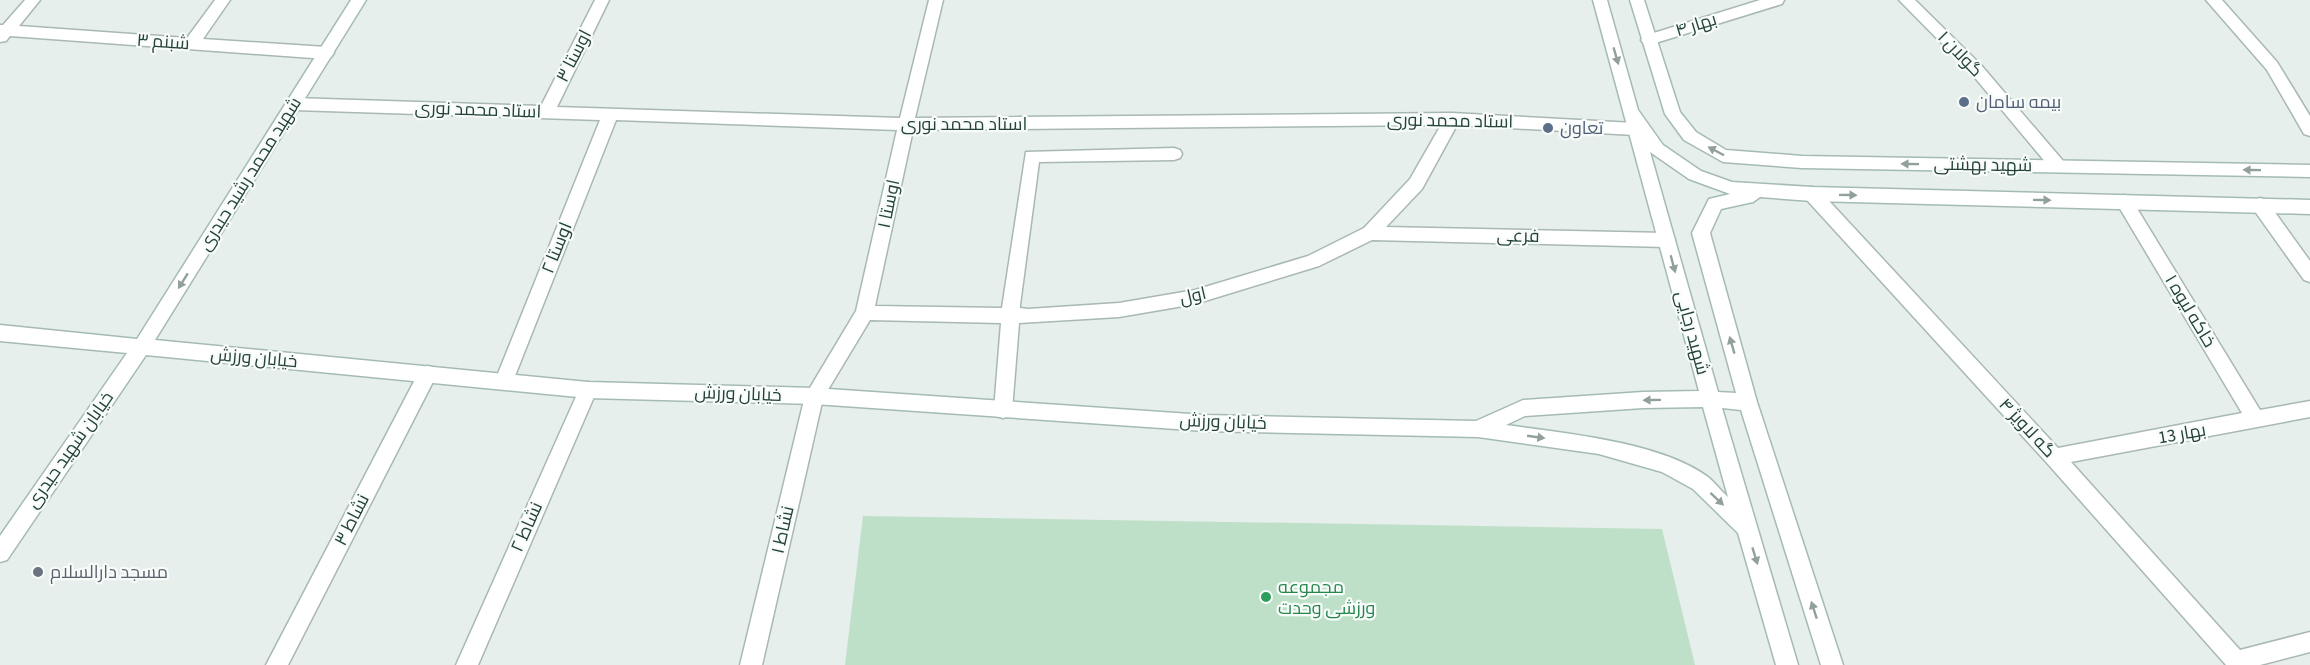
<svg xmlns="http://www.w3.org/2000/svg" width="2310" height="665" font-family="'Source Sans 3',Cairo,sans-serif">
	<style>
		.green { fill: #bfe0c8 }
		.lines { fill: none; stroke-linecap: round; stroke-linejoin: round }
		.street-casing { stroke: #a8b8b2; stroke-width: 3 }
		.secondary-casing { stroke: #a4bbb3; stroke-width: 3 }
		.street { fill: #fff; fill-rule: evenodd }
		.secondary { fill: #fff; fill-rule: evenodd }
		.oneway { fill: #92a09c }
		.service-dot { fill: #5c6f8a; stroke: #f7fbf9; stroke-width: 2 }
		.worship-dot { fill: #6b7280; stroke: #f7fbf9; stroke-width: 2 }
		.leisure-dot { fill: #2e9e5b; stroke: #f7fbf9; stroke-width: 2 }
		.labels { text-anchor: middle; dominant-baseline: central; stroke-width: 4.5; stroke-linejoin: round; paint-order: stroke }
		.street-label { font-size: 18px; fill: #24423a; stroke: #f7fbf9 }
		.service-label { font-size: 18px; fill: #4e5e75; stroke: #f7fbf9; text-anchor: start }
		.worship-label { font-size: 18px; fill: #5b616d; stroke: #f7fbf9; text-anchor: start }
		.leisure-label { font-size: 18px; fill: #27864d; stroke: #f7fbf9; text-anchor: start }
	</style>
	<rect width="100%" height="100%" fill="#e6efeb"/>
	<!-- green -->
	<path class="green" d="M863,516l799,13 33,136h-850z"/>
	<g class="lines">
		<defs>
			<g id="street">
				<path d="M25,0h15l-21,26 168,12 28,-38h15l-27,39 123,8 5,2 3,4 -3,4 -5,2 -316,-23 -4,5 -6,1v-17h3z"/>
				<path d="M595,0h14l-52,107 343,11 29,-118h14l-28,118 537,-5 182,10 6,2 2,4 -2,4 -6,2 -177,-10 -35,64 -36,38 280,6 6,2 3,5 -3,5 -6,2 -294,-7 -53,26 -124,38 -76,13 -100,6 -7,87 -2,6 -7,2 -7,-2 -2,-6 7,-87 -131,-3 -47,78 -61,267h-22l65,-269 51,-85 41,-181 -281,-10 -103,261 -2,6 -7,2 -7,-2 -2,-6 105,-261 -306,-10 -6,-2 -2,-4 2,-4 6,-2 247,8zM1441,125l-31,54 -46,49 -56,28 -113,34 -76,13 -91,6 -8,-1v-3l19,-143 135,-2 6,-2 2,-4 -2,-4 -6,-2 -148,4 -24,156 -127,-2 38,-176z"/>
				<path d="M1760,0h24l-2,4 -133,41 -5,-1 -3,-4 3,-4z"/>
				<path d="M1899,0h16l66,65 83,97 2,4 -2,4 -6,2 -6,-2 -81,-97z"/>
				<path d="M2206,0h16l55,62 33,54v20l-6,-2 -37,-64z"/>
				<path d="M1812,187l6,2 240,259 184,-35 -126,-211 2,-5 6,-2 6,2 130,213 50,-9v16l-239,45 169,188 70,-18v20l-50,13h-34l-179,-202 -241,-264 -2,-5 2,-5z"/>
				<path d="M2260,198l6,2 44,61v21l-6,-2 -50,-70 -2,-5 2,-5z"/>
				<path d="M428,366l7,2 2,6 -149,291h-22l155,-297z"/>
				<path d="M588,382l7,2 2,6 -119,275h-22l123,-275 2,-6z"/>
			</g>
			<g id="secondary">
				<path d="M351,0h15l-211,340 433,42 226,6 391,27 271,6 47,-21 120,-8 56,-1 -106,-391h14l31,110 25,35 38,26 31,11 80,5 498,13v14l-498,-13 -52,-4 -7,5 -32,7 -11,24 47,169 86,263h-22l-80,-255 -19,-2 76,257h-22l-38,-132 -45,-44 -31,-17 -63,-18 -121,-17 -273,-6 -391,-27 -226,-6 -442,-43 -139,205 -7,2v-26l127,-183 -127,-12v-16l137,14zM1650,152l39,27 41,15 -21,5 -17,34 44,160 -18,-1zM1703,407l25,90c-7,-6 -13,-14 -20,-20 -47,-35 -144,-44 -202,-52l19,-9 118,-8z"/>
				<path d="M1630,0h14l36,112 16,20 30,18 76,6 508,9v12l-508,-9 -79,-6 -39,-22 -19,-26z"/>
			</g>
		</defs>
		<!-- street casing -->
		<use href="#street" class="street-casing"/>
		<!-- secondary casing -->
		<use href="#secondary" class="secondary-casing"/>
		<!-- street -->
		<use href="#street" class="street"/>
		<!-- secondary -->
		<use href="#secondary" class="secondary"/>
	</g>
	<!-- one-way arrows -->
	<defs><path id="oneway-solid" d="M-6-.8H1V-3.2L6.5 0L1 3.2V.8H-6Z" transform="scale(1.5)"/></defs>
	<g class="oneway">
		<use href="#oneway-solid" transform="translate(1616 56) rotate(74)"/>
		<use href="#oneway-solid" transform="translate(1716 151) rotate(-152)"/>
		<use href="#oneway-solid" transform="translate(1910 164) rotate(-179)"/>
		<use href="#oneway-solid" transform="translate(2252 170) rotate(-179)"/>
		<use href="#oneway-solid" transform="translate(1848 195) rotate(1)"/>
		<use href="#oneway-solid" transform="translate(2042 200) rotate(1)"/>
		<use href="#oneway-solid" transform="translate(1673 264) rotate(75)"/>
		<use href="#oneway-solid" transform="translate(183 281) rotate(122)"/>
		<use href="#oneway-solid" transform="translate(1732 345) rotate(-106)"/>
		<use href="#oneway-solid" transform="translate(1652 400) rotate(179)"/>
		<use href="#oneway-solid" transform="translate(1536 437) rotate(8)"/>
		<use href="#oneway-solid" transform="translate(1717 499) rotate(43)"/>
		<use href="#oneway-solid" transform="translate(1755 556) rotate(73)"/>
		<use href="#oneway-solid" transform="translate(1814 610) rotate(-108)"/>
	</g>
	<!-- markers -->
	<g class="service-dot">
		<circle cx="1964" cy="102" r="6"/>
		<circle cx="1548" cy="128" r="6"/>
	</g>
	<circle class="worship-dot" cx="38" cy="572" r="6"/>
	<circle class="leisure-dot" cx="1266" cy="597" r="6"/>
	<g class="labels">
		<!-- street labels -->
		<g class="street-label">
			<text transform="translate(1696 25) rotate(-17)">بهار ۴</text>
			<text transform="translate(163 42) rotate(4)">شبنم ۳</text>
			<text transform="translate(1960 54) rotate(46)">گولان ۱</text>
			<text transform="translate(574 56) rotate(-63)">اوستا ۳</text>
			<text transform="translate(478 110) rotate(2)">استاد محمد نوری</text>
			<text transform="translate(1450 121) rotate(1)">استاد محمد نوری</text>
			<text x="964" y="124">استاد محمد نوری</text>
			<text transform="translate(1983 165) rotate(1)">شهید بهشتی</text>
			<text transform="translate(250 174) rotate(-58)">شهید محمد رشید حیدری</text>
			<text transform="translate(889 204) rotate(-78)">اوستا ۱</text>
			<text transform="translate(1518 236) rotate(1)">فرعی</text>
			<text transform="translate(557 248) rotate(-68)">اوستا ۲</text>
			<text transform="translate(1193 296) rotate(-13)">اول</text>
			<text transform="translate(2190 311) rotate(59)">خاکه لیوه ۱</text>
			<text transform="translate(1692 333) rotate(75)">شهید رجایی</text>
			<text transform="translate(254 358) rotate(5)">خیابان ورزش</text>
			<text transform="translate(738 394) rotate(2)">خیابان ورزش</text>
			<text transform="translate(1223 422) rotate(2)">خیابان ورزش</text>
			<text transform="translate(2027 428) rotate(47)">گه لاویژ ۴</text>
			<text transform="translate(2182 434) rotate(-10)">بهار 13</text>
			<text transform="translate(70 450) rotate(-55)">خیابان شهید حیدری</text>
			<text transform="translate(352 520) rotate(-63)">نشاط ۳</text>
			<text transform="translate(527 527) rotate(-66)">نشاط ۲</text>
			<text transform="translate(783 530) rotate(-77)">نشاط ۱</text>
		</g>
		<!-- service labels -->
		<g class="service-label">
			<text x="1976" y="102">بیمه سامان</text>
			<text x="1560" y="128">تعاون</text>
		</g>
		<!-- worship labels -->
		<g class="worship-label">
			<text x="50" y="572">مسجد دارالسلام</text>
		</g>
		<!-- leisure labels -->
		<g class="leisure-label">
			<text x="1278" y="587">مجموعه<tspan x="1278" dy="21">ورزشی وحدت</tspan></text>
		</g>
	</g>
</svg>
